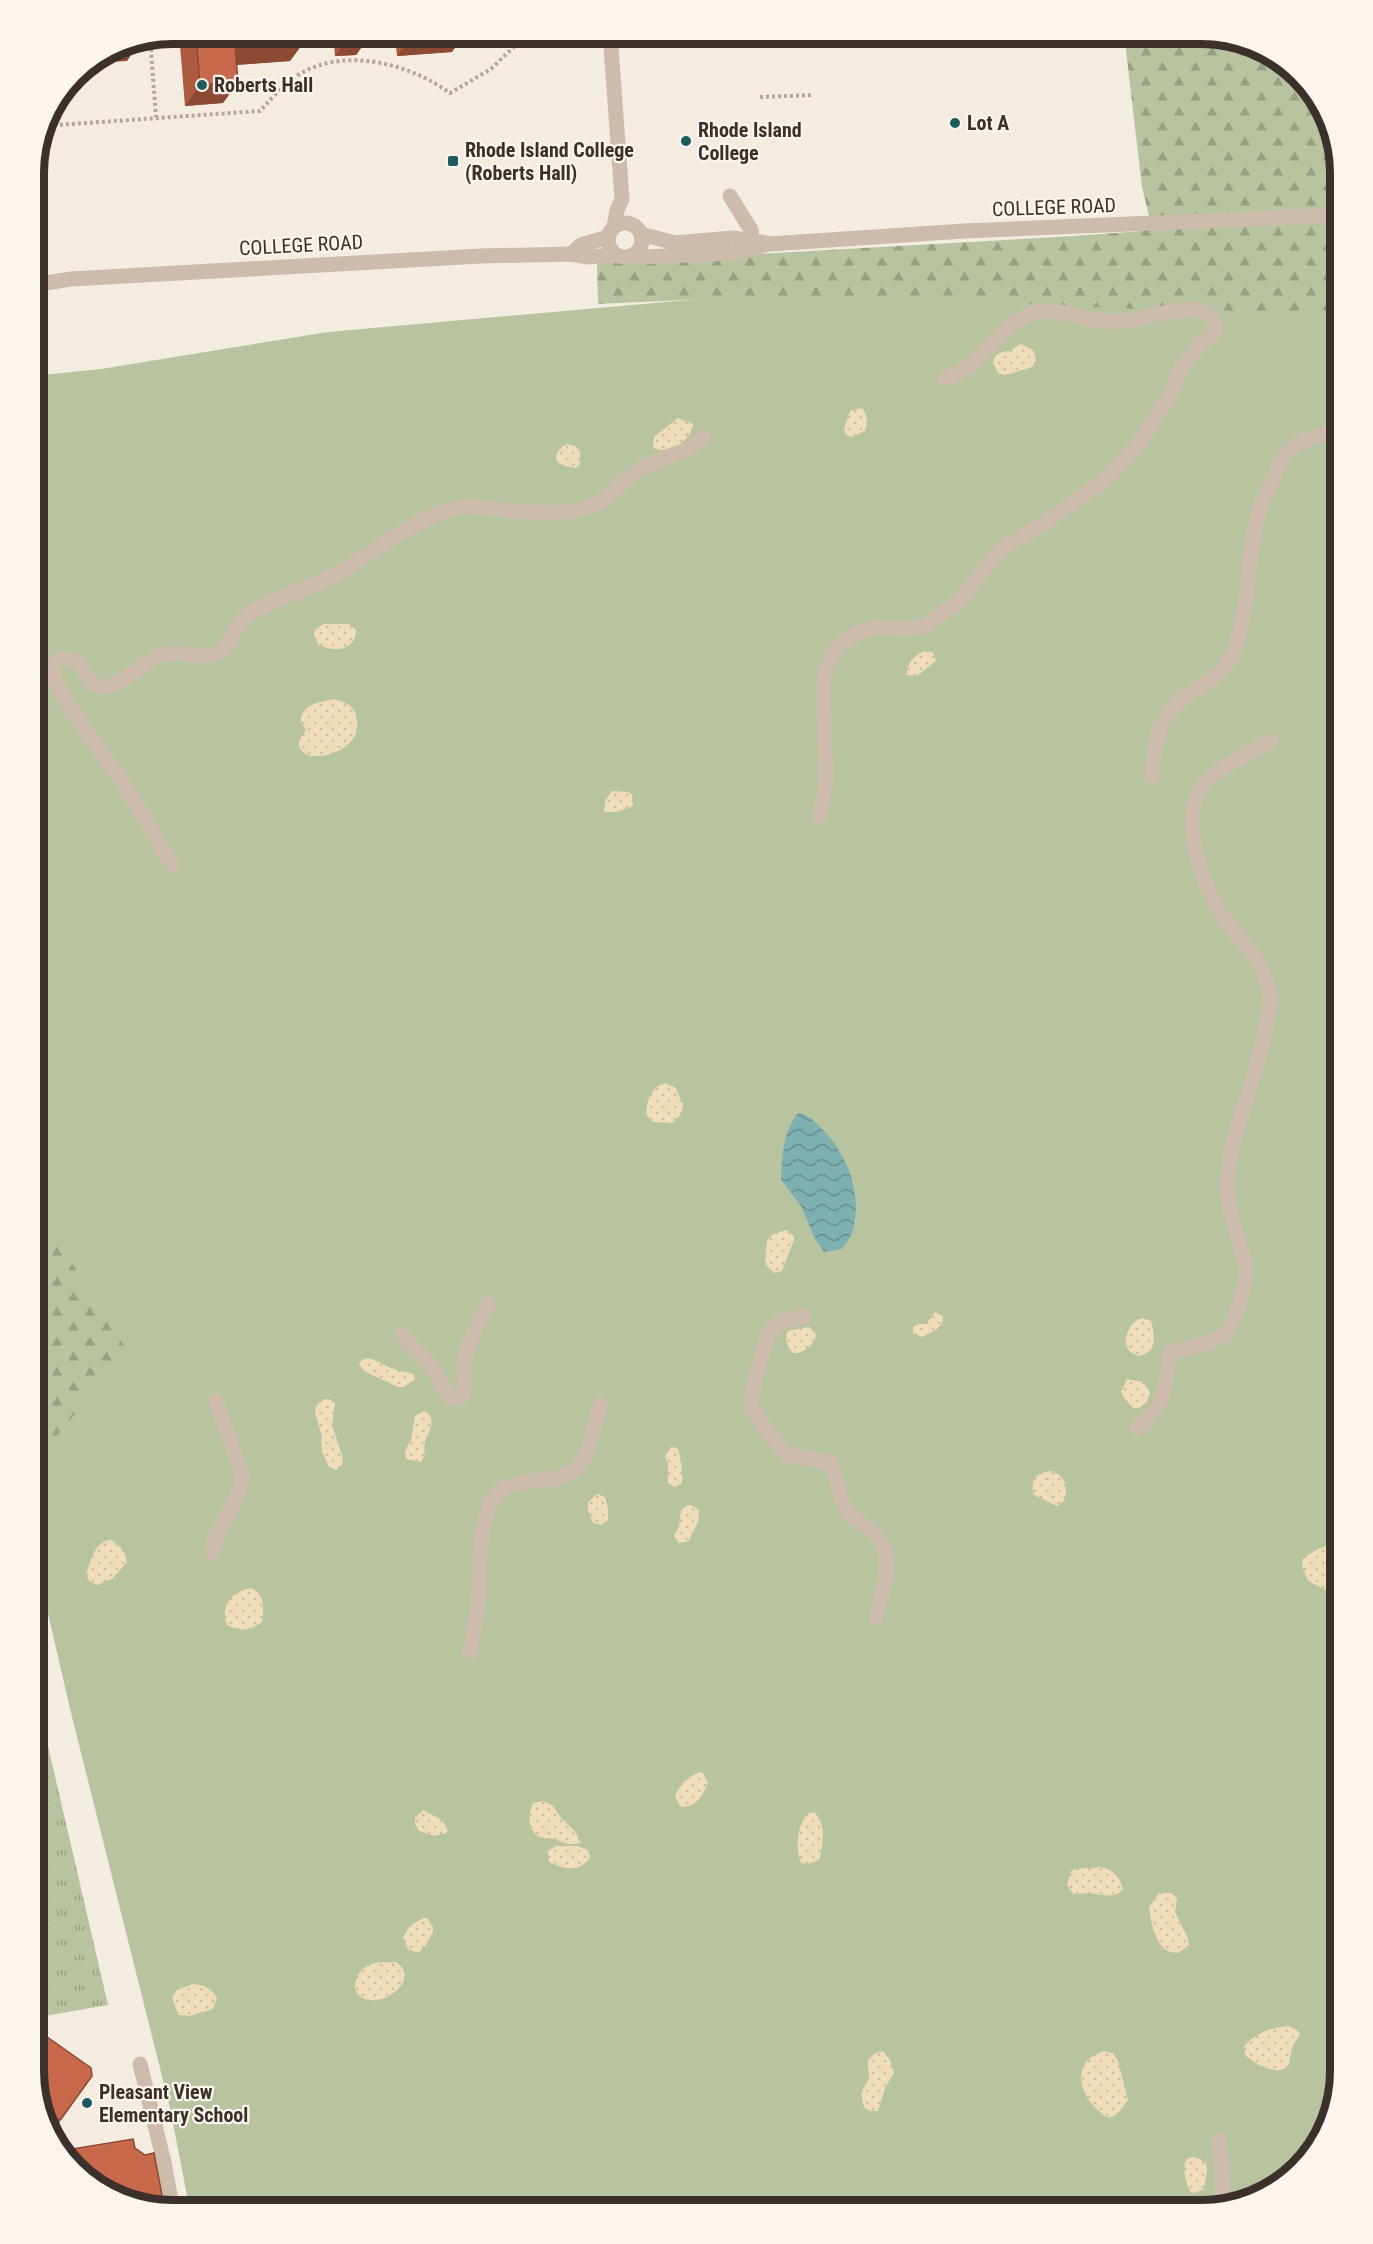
<svg xmlns="http://www.w3.org/2000/svg" width="1373" height="2244" font-family="'Roboto Condensed',sans-serif">
	<style>
		.grass { fill: #b8c4a0 }
		.forest { fill: url(#forest-firs) }
		.sand { fill: url(#sand-dots) }
		.park { fill: url(#park-tufts) }
		.water { fill: url(#water-waves) }
		.lines { fill: none; stroke-linecap: round; stroke-linejoin: round }
		.path { stroke: #b9a596; stroke-width: 4; stroke-dasharray: 3 3; stroke-linecap: butt }
		.minor { stroke: #cdbbac; stroke-width: 15 }
		.wall { fill: #ac5a40 }
		.shaded-wall { fill: #8c4a34 }
		.building { fill: #c8694b; stroke: #8c4a34; stroke-width: 1.5 }
		.poi-dot { fill: #1f5a5e; stroke: #fbf5ee; stroke-width: 2 }
		.labels { text-anchor: middle; dominant-baseline: central; stroke-width: 4.5; stroke-linejoin: round; paint-order: stroke }
		.poi-label { font-size: 20px; font-weight: bold; fill: #3b302b; stroke: #fbf5ee; text-anchor: start }
		.street-label { font-size: 20px; fill: #3b302b; stroke: #fbf5ee }
		.rim { fill: none; stroke: #3b302b; stroke-width: 8 }
	</style>
	<defs>
		<pattern id="forest-firs" width="22" height="20" patternUnits="userSpaceOnUse" patternTransform="scale(1.5)"><rect width="22" height="20" fill="#b8c4a0"/><path d="M5 1l3.5 6h-7zM16 11l3.5 6h-7z" fill="#97a083"/></pattern>
		<pattern id="sand-dots" width="8" height="8" patternUnits="userSpaceOnUse" patternTransform="scale(1.5)"><rect width="8" height="8" fill="#efdcb8"/><path d="M2 2h.1M6 6h.1" fill="none" stroke="#cebd9e" stroke-width="1.8" stroke-linecap="round"/></pattern>
		<pattern id="park-tufts" width="24" height="20" patternUnits="userSpaceOnUse" patternTransform="scale(1.5)"><rect width="24" height="20" fill="#b8c4a0"/><path d="M3 7l-1-3M5 7V3M7 7l1-3M15 17l-1-3M17 17v-4M19 17l1-3" fill="none" stroke="#97a083"/></pattern>
		<pattern id="water-waves" width="16" height="10" patternUnits="userSpaceOnUse" patternTransform="scale(1.5)"><rect width="16" height="10" fill="#7fb0b2"/><path d="M0 5q4-4 8 0t8 0" fill="none" stroke="#699091"/></pattern>
	</defs>
	<rect width="100%" height="100%" fill="#f4ebe1"/>
	<!-- grass -->
	<path class="grass" d="M1340,242v1830l-23,77 -54,47 -62,15h-1011l-20,-103 -98,-391 -39,-168v-1173l68,-7 227,-37z"/>
	<!-- forest -->
	<g class="forest">
		<path d="M1124,33h86l68,23 47,54 15,62v146l-401,-18 -191,-3 -150,7 -1,-40 28,-5 7,2 442,-25 69,-5 9,-3 -10,-41z"/>
		<path d="M33,1201l93,148 -72,91 -21,56z"/>
	</g>
	<!-- sand -->
	<g class="sand">
		<path d="M1021,344l12,6c6,13 2,18 -11,20 -8,2 -14,7 -24,3l-5,-11c4,-10 6,-9 15,-11 6,-1 8,-6 13,-7z"/>
		<path d="M862,408c6,8 6,14 3,23l-13,6 -6,-2 -2,-6 6,-18z"/>
		<path d="M678,418l15,6c-1,16 -25,33 -40,23l1,-10z"/>
		<path d="M567,444l8,2 5,5v14l-4,3 -15,-3 -5,-5c-1,-8 4,-12 11,-16z"/>
		<path d="M324,624h25l7,6c0,21 -23,23 -38,14l-4,-9 1,-5z"/>
		<path d="M924,651l9,1 3,9 -19,15 -10,-1c-1,-11 7,-19 17,-24z"/>
		<path d="M334,699c12,3 21,7 23,20 7,36 -60,50 -58,23 1,-4 4,-8 7,-12l-5,-8c-1,-18 19,-20 33,-23z"/>
		<path d="M612,791l15,1 5,2 1,12 -16,6h-13l1,-11z"/>
		<path d="M665,1083l11,5 7,17 -2,10 -9,8 -19,-1 -7,-8c1,-14 5,-27 19,-31z"/>
		<path d="M786,1230l8,6v4l-12,31 -8,2 -7,-7 -2,-5 2,-20 6,-7z"/>
		<path d="M935,1312l8,4c1,12 -11,16 -21,21l-9,-4v-6l5,-3h8z"/>
		<path d="M1142,1318l9,3c4,16 7,31 -13,35l-9,-5 -4,-9c2,-10 6,-21 17,-24z"/>
		<path d="M809,1327l7,7c-1,10 -12,20 -23,19 -6,-6 -9,-15 -5,-22z"/>
		<path d="M362,1359c12,-2 17,4 27,8 7,4 16,4 24,7l2,3 -1,3 -10,7h-6l-34,-16 -5,-7z"/>
		<path d="M1127,1379l16,3 7,10 -3,10 -8,6h-6l-9,-10 -3,-6z"/>
		<path d="M324,1399l8,1 3,3 -3,22 11,33 -1,7 -6,5 -7,-3 -7,-15 -1,-19 -6,-20 1,-7z"/>
		<path d="M424,1411c15,7 4,21 1,31 -2,9 2,12 -4,20l-15,-3 -1,-8 6,-12 4,-23z"/>
		<path d="M671,1447l6,1c4,5 6,28 5,35l-7,4 -7,-4v-19l-3,-8z"/>
		<path d="M1052,1471c13,5 17,17 12,30l-7,5 -23,-11c-5,-15 3,-23 18,-24z"/>
		<path d="M597,1494l8,3 3,12v11l-7,5 -8,-2 -5,-13v-8z"/>
		<path d="M691,1505l8,5v10l-10,21 -10,2 -5,-7c1,-3 4,-6 5,-10 3,-11 -2,-18 12,-21z"/>
		<path d="M111,1539l13,12 3,11 -14,16 -16,7 -8,-4 -3,-7c7,-17 6,-29 25,-35z"/>
		<path d="M1327,1546l13,2v56l-12,-13 -20,-10 -6,-15 1,-8 15,-9z"/>
		<path d="M252,1588c13,7 12,21 10,34 -13,9 -21,10 -35,3 -7,-19 4,-34 25,-37z"/>
		<path d="M702,1772l6,10c-4,13 -14,28 -28,24l-5,-9c3,-11 15,-23 27,-25z"/>
		<path d="M543,1801l9,4 9,13 14,13 6,12c-17,3 -13,0 -27,-4 -5,-1 -9,0 -14,-2 -13,-6 -12,-22 -7,-34z"/>
		<path d="M423,1810l19,10 6,10 -2,3 -12,3 -15,-5 -4,-7v-6z"/>
		<path d="M814,1812c13,13 9,32 5,48l-11,4 -7,-1c-6,-15 -4,-36 6,-49z"/>
		<path d="M556,1846h21l11,4 2,7c-11,17 -26,12 -41,5l-1,-11z"/>
		<path d="M1100,1867c12,1 21,11 23,22 -9,11 -22,5 -34,4 -6,0 -11,1 -16,1l-6,-9 4,-14c7,-4 20,-2 29,-4z"/>
		<path d="M1159,1893h13l5,6 -2,13 13,26 1,7 -11,8c-22,1 -27,-29 -29,-46z"/>
		<path d="M423,1918h4l6,9v5l-7,13 -8,8 -10,-4 -5,-12 7,-11z"/>
		<path d="M396,1962c24,16 -7,41 -26,38 -25,-3 -14,-30 -1,-35 8,-4 19,-2 27,-3z"/>
		<path d="M193,1984c11,1 19,4 24,14l-4,11 -23,7 -12,-1 -6,-18 5,-7z"/>
		<path d="M1289,2026l10,5 1,4 -7,10 -5,22c-14,8 -32,-2 -43,-12l-1,-8c8,-13 31,-21 45,-21z"/>
		<path d="M883,2051l7,9 4,13 -9,15 -7,23h-8l-5,-3c-9,-20 3,-20 4,-33 0,-5 -2,-9 -1,-15l6,-6z"/>
		<path d="M1104,2051l9,2 5,8 10,39 -9,12 -7,5h-6c-25,-17 -40,-54 -2,-66z"/>
		<path d="M1191,2157l7,1 8,5 1,8 -3,18 -10,4 -3,-1c-5,-7 -9,-23 -5,-32z"/>
	</g>
	<!-- park -->
	<path class="park" d="M33,1681l75,324 -75,13z"/>
	<!-- water -->
	<path class="water" d="M798,1113c14,3 19,11 29,21 23,26 36,65 25,99 -2,6 -7,11 -10,16l-18,3 -10,-15 -13,-31 -20,-26c1,-24 2,-48 17,-67z"/>
	<g class="lines">
		<!-- path -->
		<g class="path">
			<path d="M150,37l6,80"/>
			<path d="M760,97l54,-2"/>
			<path d="M42,126l218,-15c13,-14 27,-31 45,-40 46,-23 106,-6 145,22l41,-24 37,-36"/>
		</g>
		<!-- minor -->
		<g class="minor">
			<path d="M610,33l12,166 -5,11 -3,17"/>
			<path d="M730,196l21,34 2,18"/>
			<circle cx="625" cy="240" r="17"/>
			<path d="M641,234l34,9 58,-5 33,5"/>
			<path d="M571,254l10,-9 27,-8"/>
			<path d="M634,255l9,2 91,-4 35,-9 195,-13 376,-16"/>
			<path d="M33,285l38,-6 410,-23 90,-2 15,3 30,-2"/>
			<path d="M1152,775c3,-39 7,-62 43,-85 15,-10 28,-16 36,-33 19,-41 15,-90 25,-134 3,-17 11,-31 18,-46 4,-10 8,-20 16,-28 12,-11 34,-15 50,-20"/>
			<path d="M819,816l7,-32 -3,-100 4,-17 11,-22 24,-14 14,-4 31,2 18,-3 35,-26 34,-43 11,-11 35,-20 66,-47 34,-37 29,-45 13,-30 21,-25 8,-5 4,-6 1,-6c-13,-32 -65,-6 -89,-4 -10,1 -21,1 -32,-1 -23,-3 -44,-16 -67,-5 -33,16 -48,52 -83,64"/>
			<path d="M172,865c-18,-30 -35,-62 -55,-91 -13,-19 -64,-84 -64,-105 0,-5 4,-7 8,-10 4,0 10,0 13,1 15,8 12,30 33,26 16,-3 36,-22 51,-30 19,-8 47,6 63,-5 12,-9 14,-28 27,-36 25,-17 56,-24 83,-38 40,-21 75,-54 118,-67 18,-6 36,-2 54,0 28,2 60,6 86,-3 22,-8 35,-29 55,-40 21,-12 43,-13 60,-30"/>
			<path d="M804,1316c-10,2 -23,4 -30,11 -8,8 -26,70 -22,80 6,13 22,31 30,43l7,5 40,7c10,13 7,30 15,44 8,14 24,19 34,31 18,23 3,56 -2,81"/>
			<path d="M402,1335l31,33 15,28 11,3c9,-8 4,-25 5,-37 2,-15 16,-44 25,-58"/>
			<path d="M1137,1428c29,-23 28,-40 33,-75 15,-5 36,-9 49,-15 17,-9 28,-56 27,-73 -8,-28 -21,-59 -18,-89 4,-48 27,-93 36,-141 4,-16 7,-32 4,-49 -4,-22 -23,-40 -36,-57 -24,-31 -48,-88 -37,-128 7,-28 52,-46 76,-60"/>
			<path d="M212,1553l2,-11 20,-39 9,-26 -27,-76"/>
			<path d="M470,1652c3,-15 6,-30 8,-46 2,-32 -1,-80 15,-108 15,-24 60,-12 81,-27 17,-11 19,-49 27,-67"/>
			<path d="M140,2064l24,98 9,49"/>
			<path d="M1219,2140l4,50 -3,16"/>
		</g>
	</g>
	<!-- wall -->
	<g class="wall">
		<path d="M179,33h286l-13,19 -55,4 -2,-18 -29,3 -10,14 -21,1 -1,-13 -33,3 -11,15 -54,4 2,17 -15,21 -38,3z"/>
		<path d="M135,2148l-40,40 -28,-32 5,-7z"/>
	</g>
	<!-- shaded-wall -->
	<g class="shaded-wall">
		<path d="M298,33h43l-7,10 -33,3 -11,15 -70,5 15,-21z"/>
		<path d="M361,33h38l-4,5 -29,3 -10,14 -21,1 15,-21z"/>
		<path d="M433,33h32l-13,19 -55,4 15,-21z"/>
		<path d="M142,39l-15,22 -38,2 30,-20z"/>
		<path d="M238,82l-15,21 -38,3 15,-21z"/>
		<path d="M92,2076l-41,58h-3l-3,-12z"/>
	</g>
	<!-- building -->
	<g class="building">
		<path d="M196,33h109v6l-70,6 3,37 -38,3z"/>
		<path d="M350,33h21l-21,2z"/>
		<path d="M412,33h21l-21,2z"/>
		<path d="M43,2034l48,34 1,8 -31,43 -16,3 -12,-50v-37z"/>
		<path d="M133,2139l2,9 10,7 9,-2 11,58 -70,-23 -21,-25 -2,-14z"/>
	</g>
	<!-- markers -->
	<g class="poi-dot">
		<circle cx="202" cy="85" r="6"/>
		<circle cx="955" cy="123" r="6"/>
		<circle cx="686" cy="141" r="6"/>
		<rect x="447" y="155" width="12" height="12" rx="3"/>
		<circle cx="87" cy="2103" r="6"/>
	</g>
	<g class="labels">
		<!-- poi labels -->
		<g class="poi-label">
			<text x="214" y="85">Roberts Hall</text>
			<text x="967" y="123">Lot A</text>
			<text x="698" y="130">Rhode Island<tspan x="698" dy="23">College</tspan></text>
			<text x="465" y="150">Rhode Island College<tspan x="465" dy="23">(Roberts Hall)</tspan></text>
			<text x="99" y="2092">Pleasant View<tspan x="99" dy="23">Elementary School</tspan></text>
		</g>
		<!-- street labels -->
		<g class="street-label">
			<text transform="translate(1054 207) rotate(-2)">COLLEGE ROAD</text>
			<text transform="translate(301 245) rotate(-3)">COLLEGE ROAD</text>
		</g>
	</g>
	<!-- crop -->
	<path d="M0 0H1373V2244H0ZM173 44H1201A129 129 0 0 1 1330 173V2071A129 129 0 0 1 1201 2200H173A129 129 0 0 1 44 2071V173A129 129 0 0 1 173 44Z" fill="#fbf5ee" fill-rule="evenodd"/>
	<path class="rim" d="M173 44H1201A129 129 0 0 1 1330 173V2071A129 129 0 0 1 1201 2200H173A129 129 0 0 1 44 2071V173A129 129 0 0 1 173 44Z"/>
</svg>
